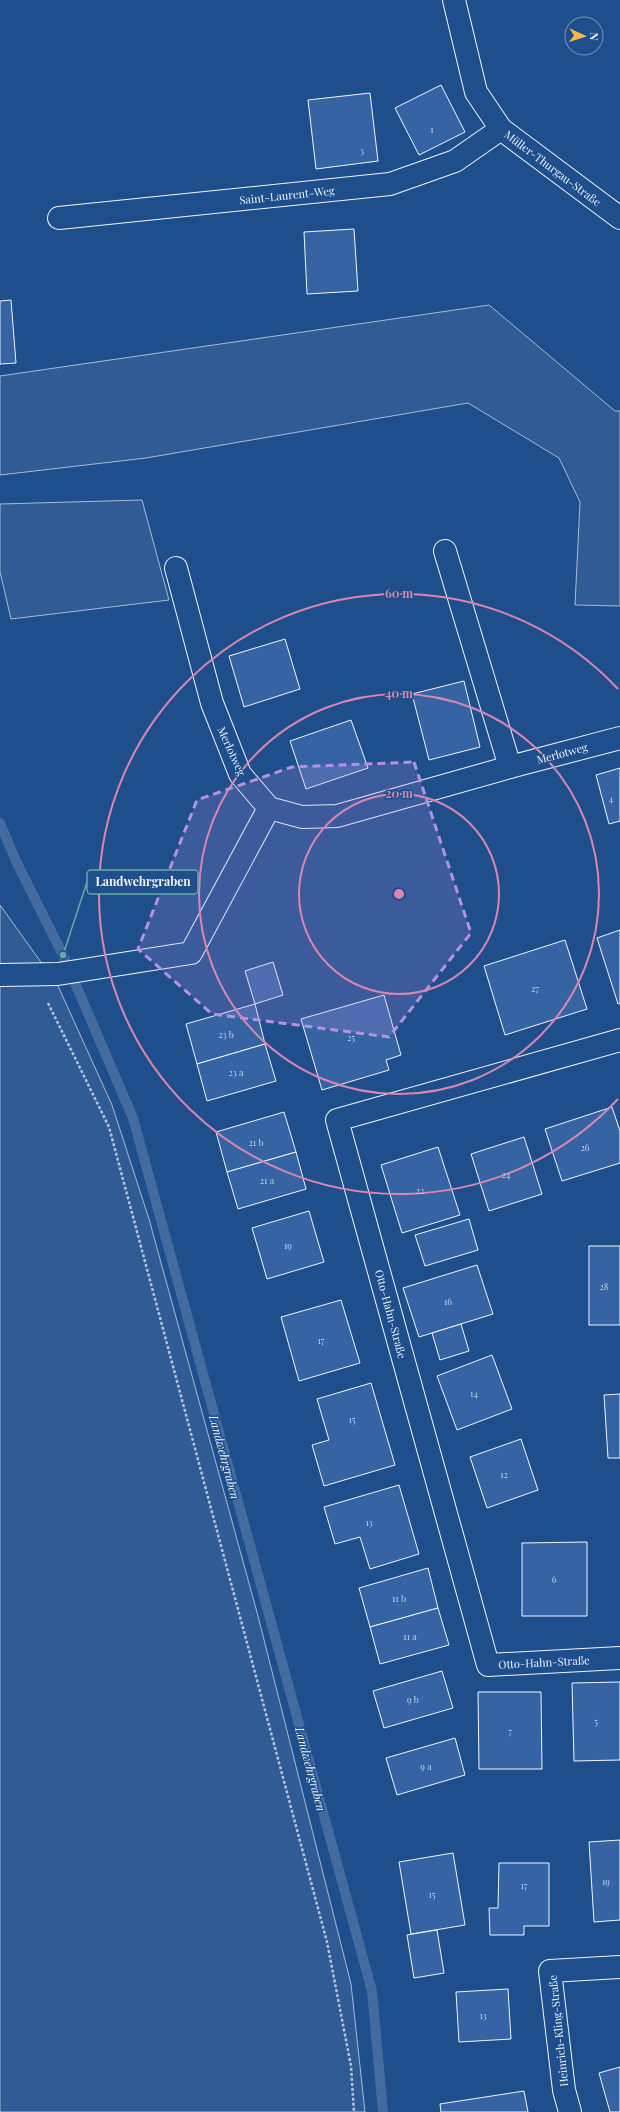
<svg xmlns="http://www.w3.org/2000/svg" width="620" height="2112" font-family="'Playfair Display',serif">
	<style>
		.built { fill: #305b95; stroke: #a8bbd7 }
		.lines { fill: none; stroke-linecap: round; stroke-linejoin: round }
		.stream { stroke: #446ba0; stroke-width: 10 }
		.building { fill: #3563a3; stroke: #f2f6ff }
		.minor-casing { stroke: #f2f6ff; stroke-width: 24 }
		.path { stroke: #b3c4dc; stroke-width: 2.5; stroke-dasharray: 3 2; stroke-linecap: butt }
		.minor { stroke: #1f4e8c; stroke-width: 22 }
		.marked { fill: #b691df; fill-opacity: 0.2; stroke: #b691df; stroke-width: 3; stroke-dasharray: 8 5; stroke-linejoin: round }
		.ring { fill: none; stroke: #da87ad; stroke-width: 2 }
		.labels { text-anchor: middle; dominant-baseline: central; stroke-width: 3; stroke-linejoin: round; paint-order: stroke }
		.number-label { font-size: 9px; fill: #c3d1e8 }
		.street-label { font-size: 11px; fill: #f2f6ff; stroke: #1f4e8c }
		.water-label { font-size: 12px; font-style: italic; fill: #f2f6ff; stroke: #1f4e8c }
		.centre { fill: #da87ad; stroke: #1f4e8c; stroke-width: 2 }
		.ring-label { font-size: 12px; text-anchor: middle; font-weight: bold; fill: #da87ad; stroke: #1f4e8c; stroke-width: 3; stroke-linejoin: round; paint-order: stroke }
		.leader { fill: none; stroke: #6aa9a8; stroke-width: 1.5 }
		.callout-dot { fill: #6aa9a8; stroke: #1f4e8c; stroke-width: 1.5 }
		.callout { fill: #1f4e8c; stroke: #6aa9a8; stroke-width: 1.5 }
		.callout-label { font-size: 12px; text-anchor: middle; font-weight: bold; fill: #f2f6ff }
	</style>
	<rect width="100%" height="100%" fill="#1f4e8c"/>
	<!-- built -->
	<g class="built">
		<path d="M489,305l126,106h5v195l-45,-1 5,-103 -21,-44 -91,-55 -322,55 -146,17v-99z"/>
		<path d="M142,500l27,100 -158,19 -11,-47v-68z"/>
		<path d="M0,905l58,81 54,119 37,114 109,397 93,368 14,128h-365z"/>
	</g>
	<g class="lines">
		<!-- stream -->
		<path class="stream" d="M0,823l16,38 47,94 70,163 239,873 11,121"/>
	</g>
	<!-- building -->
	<g class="building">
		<path d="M441,85l24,47 -46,23 -24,-47z"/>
		<path d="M370,93l8,68 -62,8 -8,-69z"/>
		<path d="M354,229l4,62 -51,3 -3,-62z"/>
		<path d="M11,300l5,63 -16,1v-63z"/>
		<path d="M285,639l15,50 -56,18 -15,-51z"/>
		<path d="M464,681l16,66 -51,13 -17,-66z"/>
		<path d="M351,720l17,48 -62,21 -16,-48z"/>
		<path d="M620,768v53l-11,3 -13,-49z"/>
		<path d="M620,930v73l-2,1 -21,-66z"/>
		<path d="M565,940l22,69 -82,26 -21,-69z"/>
		<path d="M273,962l10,33 -28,9 -10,-33z"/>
		<path d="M384,995l17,60 -15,5 3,10 -67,20 -21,-71z"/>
		<path d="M255,1004l10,40 -68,20 -11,-40z"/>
		<path d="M265,1044l11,37 -69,20 -10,-37z"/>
		<path d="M612,1107l8,24v32l-58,18 -17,-52z"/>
		<path d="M284,1112l12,40 -69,20 -11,-40z"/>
		<path d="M524,1137l18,57 -53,17 -18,-57z"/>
		<path d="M438,1147l22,68 -58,18 -21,-68z"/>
		<path d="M296,1152l10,37 -68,20 -11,-37z"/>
		<path d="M309,1211l15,51 -57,17 -15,-51z"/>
		<path d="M469,1219l9,31 -53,16 -10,-31z"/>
		<rect x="589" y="1246" width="31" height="79"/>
		<path d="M477,1265l16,49 -74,23 -16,-49z"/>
		<path d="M341,1300l19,63 -61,18 -18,-64z"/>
		<path d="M461,1324l8,27 -29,9 -8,-27z"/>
		<path d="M492,1355l20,54 -55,21 -20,-54z"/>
		<path d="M371,1383l24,82 -71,21 -12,-41 17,-5 -12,-41z"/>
		<path d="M620,1394v64h-12l-4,-63z"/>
		<path d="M521,1439l17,51 -51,18 -17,-51z"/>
		<path d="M399,1485l20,69 -49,15 -10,-32 -25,7 -11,-37z"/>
		<path d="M587,1542v74h-65v-73z"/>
		<path d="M428,1568l10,40 -68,19 -11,-39z"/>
		<path d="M438,1608l11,37 -69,19 -10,-37z"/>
		<path d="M442,1671l11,37 -69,20 -11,-37z"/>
		<path d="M620,1682v78l-46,1 -2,-78z"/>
		<path d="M478,1692h63l1,77h-63z"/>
		<path d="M455,1738l10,37 -68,20 -11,-37z"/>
		<path d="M620,1840v80l-26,2 -5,-80z"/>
		<path d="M453,1853l12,72 -54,9 -12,-72z"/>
		<path d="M499,1863h50v63h-25v9h-34l-1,-27h9z"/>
		<path d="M437,1930l7,43 -30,5 -7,-43z"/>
		<path d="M508,1989l3,50 -52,3 -3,-50z"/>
		<path d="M620,2067v45h-10l-11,-39z"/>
		<path d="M524,2091l4,21h-87l-1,-8z"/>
	</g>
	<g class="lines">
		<defs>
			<g id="minor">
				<path d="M454,0l22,92 25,37 119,89"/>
				<path d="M59,218l331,-34 65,-23 46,-32"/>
				<path d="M445,551l65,216"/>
				<path d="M176,568l36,135 28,71 29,34 33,9 35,-1 173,-49 110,-29"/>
				<path d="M0,975l58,-1 133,-21 78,-145"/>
				<path d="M620,1040l-283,80 151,545 132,-7"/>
				<path d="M570,2112l-6,-22 -14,-119 70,-4"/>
			</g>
		</defs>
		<!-- minor casing -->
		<use href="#minor" class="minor-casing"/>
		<!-- path -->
		<path class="path" d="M48,1003l61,124 218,815 24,124 3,46"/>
		<!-- minor -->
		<use href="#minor" class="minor"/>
	</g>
	<!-- marked area -->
	<path class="marked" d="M414,762l57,171 -82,104 -177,-23 -74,-65 59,-149 95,-33z"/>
	<!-- distance rings -->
	<g class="ring">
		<circle cx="399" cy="894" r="100"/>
		<circle cx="399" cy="894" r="200"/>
		<path d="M618 1099A300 300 0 1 1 618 689"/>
	</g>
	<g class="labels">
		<!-- number labels -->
		<g class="number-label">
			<text x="432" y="129">1</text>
			<text x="362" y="150">3</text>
			<text x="611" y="798">4</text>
			<text x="535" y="988">27</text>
			<text x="226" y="1034">23 b</text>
			<text x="351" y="1037">25</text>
			<text x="236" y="1072">23 a</text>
			<text x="256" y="1142">21 b</text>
			<text x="585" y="1147">26</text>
			<text x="506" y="1174">24</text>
			<text x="267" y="1180">21 a</text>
			<text x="420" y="1190">22</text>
			<text x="288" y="1245">19</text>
			<text x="604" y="1286">28</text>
			<text x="448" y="1301">16</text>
			<text x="321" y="1340">17</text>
			<text x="474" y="1393">14</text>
			<text x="352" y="1419">15</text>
			<text x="504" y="1474">12</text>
			<text x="369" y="1522">13</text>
			<text x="554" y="1579">6</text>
			<text x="399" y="1598">11 b</text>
			<text x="410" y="1636">11 a</text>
			<text x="413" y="1699">9 b</text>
			<text x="596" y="1721">5</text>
			<text x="510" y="1731">7</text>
			<text x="426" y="1766">9 a</text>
			<text x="606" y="1881">19</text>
			<text x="524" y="1885">17</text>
			<text x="432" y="1894">15</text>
			<text x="483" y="2015">13</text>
		</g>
		<!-- street labels -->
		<g class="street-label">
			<text transform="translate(553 168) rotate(37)">Müller-Thurgau-Straße</text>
			<text transform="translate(287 195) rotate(-6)">Saint-Laurent-Weg</text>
			<text transform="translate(232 751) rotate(66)">Merlotweg</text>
			<text transform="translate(562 753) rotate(-15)">Merlotweg</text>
			<text transform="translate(391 1314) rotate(75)">Otto-Hahn-Straße</text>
			<text transform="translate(544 1662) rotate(-3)">Otto-Hahn-Straße</text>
			<text transform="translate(558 2031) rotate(-96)">Heinrich-Kling-Straße</text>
		</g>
		<!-- water labels -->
		<g class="water-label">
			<text transform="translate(225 1457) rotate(75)">Landwehrgraben</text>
			<text transform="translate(311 1769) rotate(75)">Landwehrgraben</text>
		</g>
	</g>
	<circle cx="399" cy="894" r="6" class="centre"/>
	<g class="ring-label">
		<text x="399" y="598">60 m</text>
		<text x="399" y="698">40 m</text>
		<text x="399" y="798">20 m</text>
	</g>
	<!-- callouts -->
	<path class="leader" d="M63 955L87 882"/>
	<circle class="callout-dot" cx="63" cy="955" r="4"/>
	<rect class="callout" x="87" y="870" width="111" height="24" rx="4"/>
	<g class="callout-label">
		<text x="143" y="886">Landwehrgraben</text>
	</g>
	<!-- north arrow -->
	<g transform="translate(584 36) rotate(93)"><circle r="19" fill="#1f4e8c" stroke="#7391ba"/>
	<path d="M0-3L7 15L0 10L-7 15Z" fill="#ffb74d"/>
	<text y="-6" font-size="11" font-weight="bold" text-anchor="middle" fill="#f2f6ff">N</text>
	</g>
</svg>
